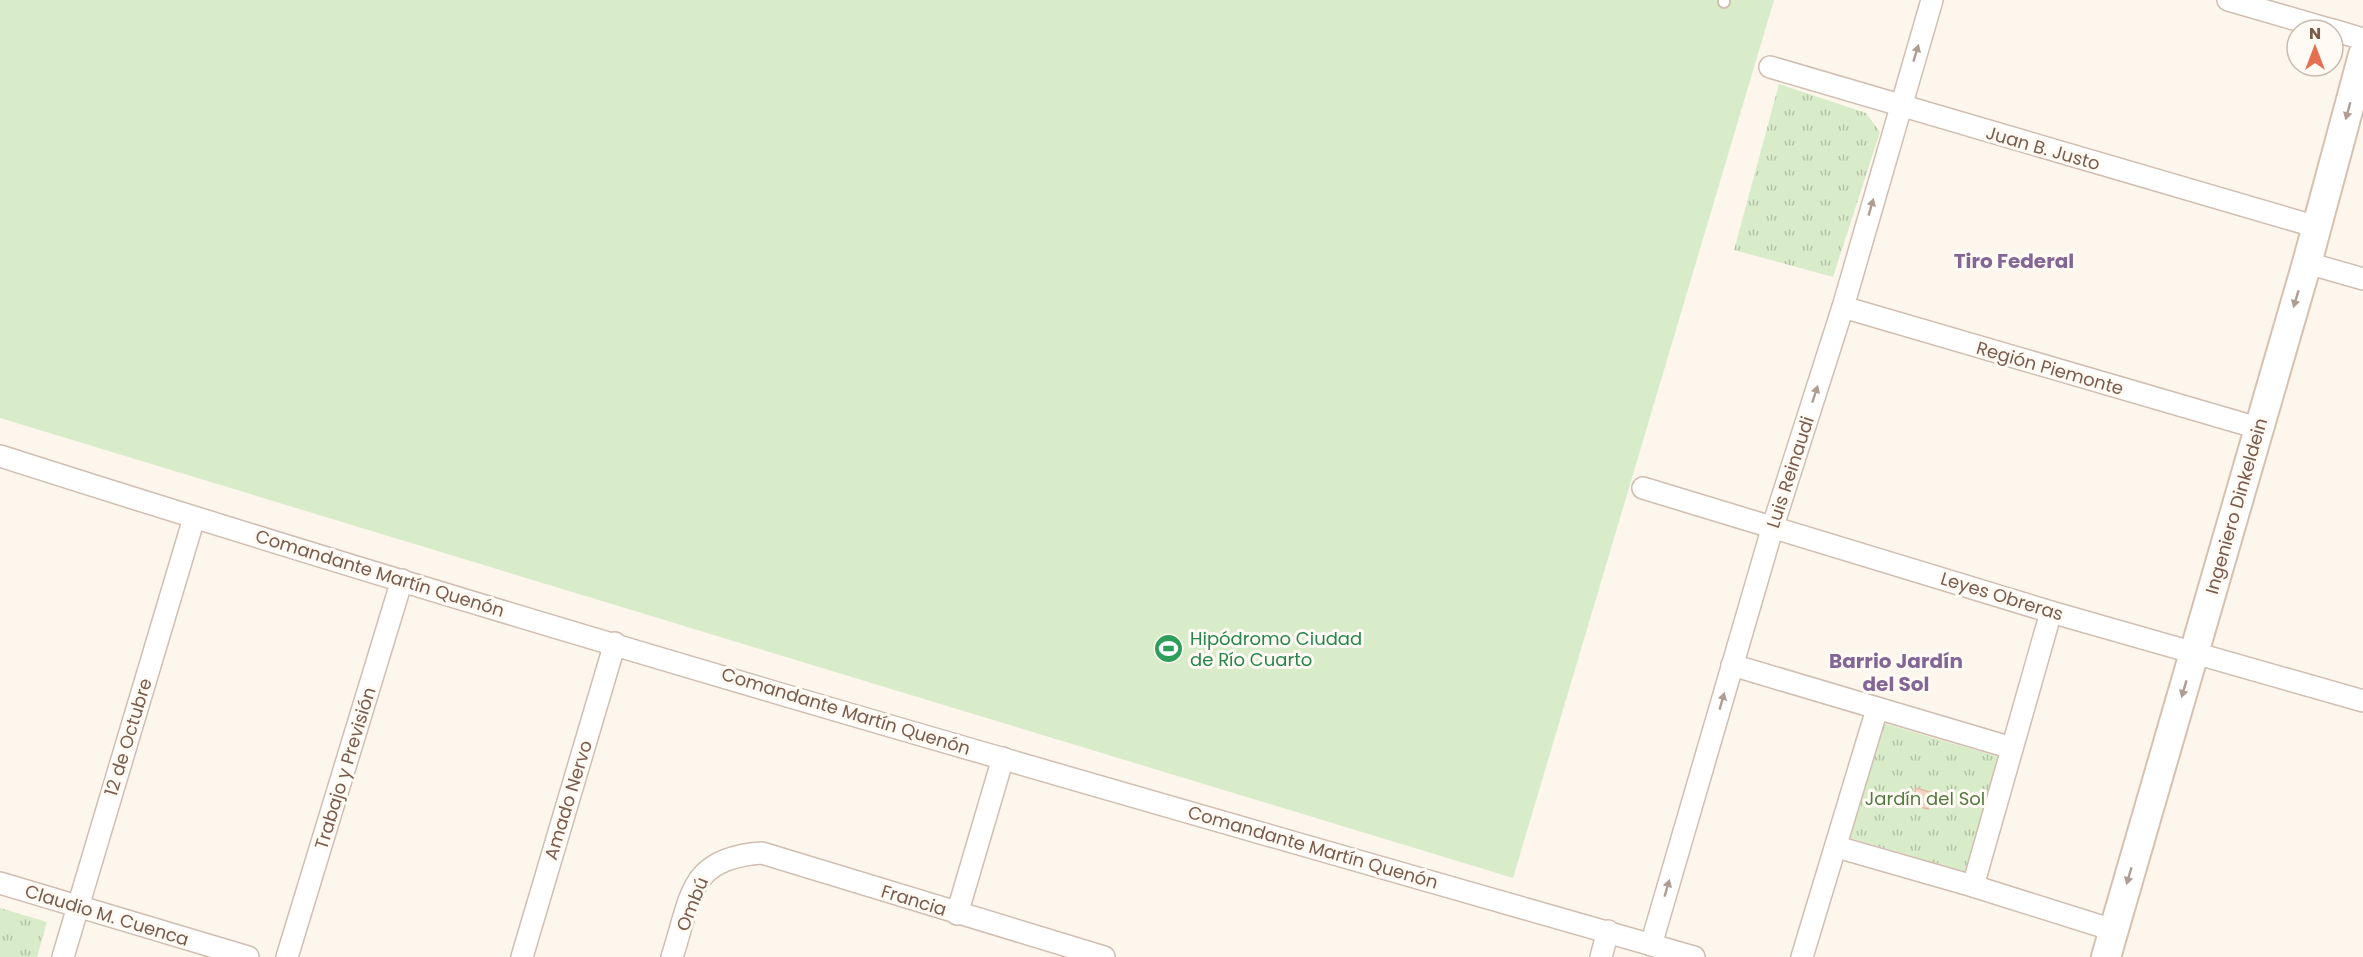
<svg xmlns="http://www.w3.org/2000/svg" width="2363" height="957" font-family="Poppins,sans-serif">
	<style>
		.grass { fill: url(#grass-tufts) }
		.pitch { fill: #d8ecc9 }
		.building { fill: #f3d5c3; stroke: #e6bba3; stroke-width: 1.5 }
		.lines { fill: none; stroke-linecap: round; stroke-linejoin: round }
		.lane-casing { stroke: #d1beb0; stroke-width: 14 }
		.street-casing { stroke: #d1beb0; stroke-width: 24 }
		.secondary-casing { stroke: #d6c0b0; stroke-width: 32 }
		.lane { stroke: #fff; stroke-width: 10 }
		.street { stroke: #fff; stroke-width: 21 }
		.secondary { stroke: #fff; stroke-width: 28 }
		.oneway { fill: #af9d94 }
		.labels { text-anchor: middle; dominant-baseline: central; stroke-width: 6; stroke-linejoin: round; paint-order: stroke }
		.street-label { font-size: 18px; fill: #7a5c4d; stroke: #fffaf3 }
		.leisure-label { font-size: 18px; fill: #27864d; stroke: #fffaf3; text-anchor: start }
		.park-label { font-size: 18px; fill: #537a41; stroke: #fffaf3 }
		.neighbourhood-label { font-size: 20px; font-weight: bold; fill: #846695; stroke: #fffaf3 }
	</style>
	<defs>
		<pattern id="grass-tufts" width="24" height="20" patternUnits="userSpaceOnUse" patternTransform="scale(1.5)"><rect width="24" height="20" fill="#d8ecc9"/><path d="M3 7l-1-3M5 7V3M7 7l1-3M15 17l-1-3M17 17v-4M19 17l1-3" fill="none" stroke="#b4c2a5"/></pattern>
	</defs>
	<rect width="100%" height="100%" fill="#fdf6ec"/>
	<!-- grass -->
	<g class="grass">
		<path d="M1779,84l87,29 14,19 -47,145 -99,-27z"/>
		<path d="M1883,723l116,34 -33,115 -116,-34z"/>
		<path d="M0,908l47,14 -10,35h-37z"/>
	</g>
	<!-- pitch -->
	<path class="pitch" d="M0,0h1774l-261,878 -1513,-460z"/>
	<!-- building -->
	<path class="building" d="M1916,788l17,5 -5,16 -17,-5z"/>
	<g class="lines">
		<defs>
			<path id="lane" d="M1724,2v-2"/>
			<g id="street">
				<path d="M2228,0l104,30"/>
				<path d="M2333,30l30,9"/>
				<path d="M1770,67l547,160"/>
				<path d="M2307,263l56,16"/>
				<path d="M1843,307l415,121"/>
				<path d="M0,456c561,179 1128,339 1694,501"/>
				<path d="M1643,488l408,124 312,89"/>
				<path d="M1732,665l280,83"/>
				<path d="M1837,847l136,39 140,44"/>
				<path d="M0,883l248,74"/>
				<path d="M1973,886l78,-274"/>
				<path d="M957,914l46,-156"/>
				<path d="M1651,945l122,-419 70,-219 89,-307"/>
				<path d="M63,957l131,-439"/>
				<path d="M287,957l115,-377"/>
				<path d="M522,957l93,-314"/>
				<path d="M672,957c20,-61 16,-99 90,-104l342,104"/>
				<path d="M1601,957l7,-26"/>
				<path d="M1802,957l75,-248"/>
			</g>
			<path id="secondary" d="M2106,957l201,-694 56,-208"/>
		</defs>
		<!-- lane casing -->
		<use href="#lane" class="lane-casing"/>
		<!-- street casing -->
		<use href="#street" class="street-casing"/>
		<!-- secondary casing -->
		<use href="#secondary" class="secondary-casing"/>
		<!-- lane -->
		<use href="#lane" class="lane"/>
		<!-- street -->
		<use href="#street" class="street"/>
		<!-- secondary -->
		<use href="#secondary" class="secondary"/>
	</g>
	<!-- one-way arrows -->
	<defs><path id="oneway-solid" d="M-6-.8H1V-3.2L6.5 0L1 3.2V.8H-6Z" transform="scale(1.5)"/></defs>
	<g class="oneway">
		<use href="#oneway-solid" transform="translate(1916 53) rotate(-73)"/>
		<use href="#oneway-solid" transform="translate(2348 111) rotate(105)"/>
		<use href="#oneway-solid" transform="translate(1871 207) rotate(-74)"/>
		<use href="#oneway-solid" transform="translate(2296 299) rotate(107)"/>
		<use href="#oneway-solid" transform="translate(1815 394) rotate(-72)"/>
		<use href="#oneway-solid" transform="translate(2184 689) rotate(106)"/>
		<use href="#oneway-solid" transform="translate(1722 701) rotate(-74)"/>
		<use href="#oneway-solid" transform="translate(2129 876) rotate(106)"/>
		<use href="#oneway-solid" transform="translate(1667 888) rotate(-74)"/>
	</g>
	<!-- icons -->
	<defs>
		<symbol id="stadium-disc" viewBox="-11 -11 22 22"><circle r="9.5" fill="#2e9e5b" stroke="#fffaf3"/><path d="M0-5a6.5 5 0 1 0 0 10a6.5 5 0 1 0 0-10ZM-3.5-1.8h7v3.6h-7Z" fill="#fff"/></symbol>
	</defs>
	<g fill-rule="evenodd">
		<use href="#stadium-disc" x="1152" y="632" width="33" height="33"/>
	</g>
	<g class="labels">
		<!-- street labels -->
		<g class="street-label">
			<text transform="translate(2043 148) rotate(16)">Juan B. Justo</text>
			<text transform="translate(2050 368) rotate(16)">Región Piemonte</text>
			<text transform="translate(1790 472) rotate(-72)">Luis Reinaudi</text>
			<text transform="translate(2236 506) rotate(-74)">Ingeniero Dinkeldein</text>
			<text transform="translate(380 573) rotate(17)">Comandante Martín Quenón</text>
			<text transform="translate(2002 596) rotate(17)">Leyes Obreras</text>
			<text transform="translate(846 711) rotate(17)">Comandante Martín Quenón</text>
			<text transform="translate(128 737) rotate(-73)">12 de Octubre</text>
			<text transform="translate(345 768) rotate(-73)">Trabajo y Previsión</text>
			<text transform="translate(568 800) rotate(-73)">Amado Nervo</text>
			<text transform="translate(1313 847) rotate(16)">Comandante Martín Quenón</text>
			<text transform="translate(914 900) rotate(17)">Francia</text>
			<text transform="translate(692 904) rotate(-68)">Ombú</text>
			<text transform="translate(107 915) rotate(17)">Claudio M. Cuenca</text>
		</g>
		<!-- leisure labels -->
		<g class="leisure-label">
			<text x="1190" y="638">Hipódromo Ciudad<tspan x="1190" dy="21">de Río Cuarto</tspan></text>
		</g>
		<!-- park labels -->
		<g class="park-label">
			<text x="1925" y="798">Jardín del Sol</text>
		</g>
		<!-- neighbourhood labels -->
		<g class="neighbourhood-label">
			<text x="2014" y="261">Tiro Federal</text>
			<text x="1896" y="661">Barrio Jardín<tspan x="1896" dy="23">del Sol</tspan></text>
		</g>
	</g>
	<!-- north arrow -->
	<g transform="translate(2315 48)"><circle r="28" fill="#fffaf3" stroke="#cabbb1" stroke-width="1.5"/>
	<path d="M0-4.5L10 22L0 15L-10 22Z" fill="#e76f51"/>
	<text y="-9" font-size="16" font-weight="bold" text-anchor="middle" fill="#7a5c4d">N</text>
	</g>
</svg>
